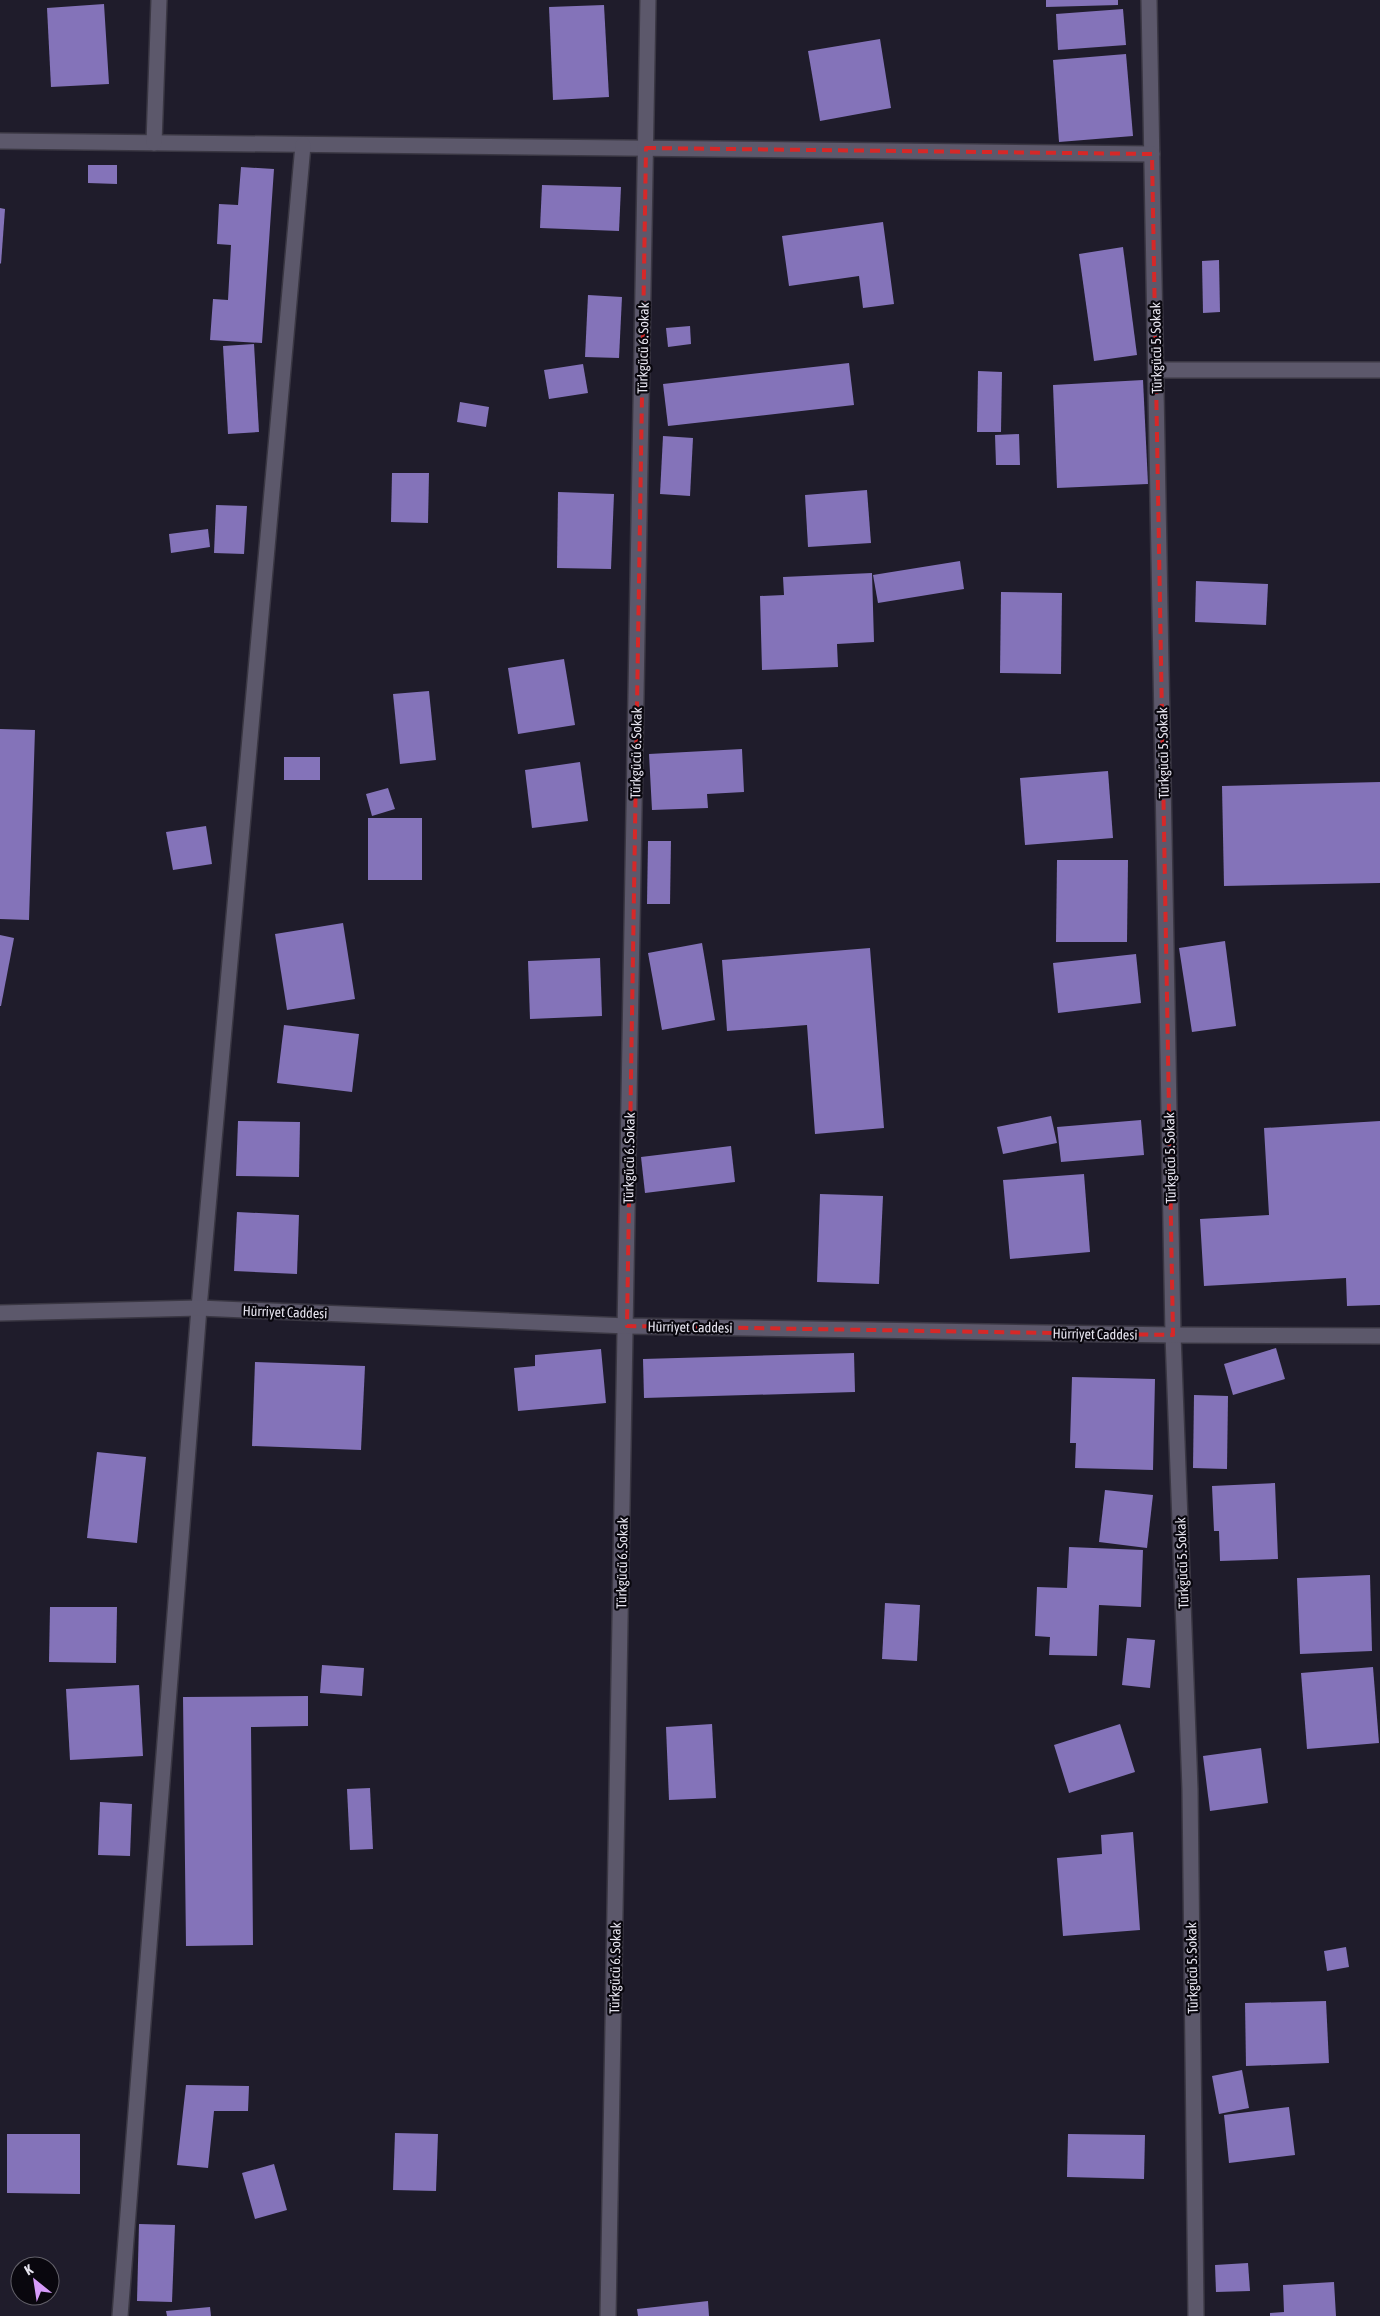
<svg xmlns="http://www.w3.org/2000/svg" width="1380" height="2316" font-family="'Asap Condensed',sans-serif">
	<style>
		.building { fill: #8473b9 }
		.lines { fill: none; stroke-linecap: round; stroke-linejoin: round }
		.street-casing { stroke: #3a3743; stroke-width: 18 }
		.secondary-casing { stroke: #3a3743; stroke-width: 18 }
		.street { stroke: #5c586b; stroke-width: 15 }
		.secondary { stroke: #5c586b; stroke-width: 15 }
		.marked { fill: none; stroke: #d62828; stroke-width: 4; stroke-dasharray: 10 6; stroke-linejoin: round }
		.labels { text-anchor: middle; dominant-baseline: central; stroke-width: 4.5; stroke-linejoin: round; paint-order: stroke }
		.street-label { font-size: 14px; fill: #e6e4ef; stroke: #09070e }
	</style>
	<rect width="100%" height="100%" fill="#1f1c2b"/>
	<!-- building -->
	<g class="building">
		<path d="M1046,0h72v5l-72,2z"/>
		<path d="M104,4l5,80 -58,3 -4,-79z"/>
		<path d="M604,5l5,92 -56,3 -4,-93z"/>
		<path d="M1123,9l3,36 -68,5 -2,-36z"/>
		<path d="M880,39l11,69 -71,13 -12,-70z"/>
		<path d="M1126,54l7,82 -74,6 -6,-82z"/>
		<path d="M88,165h29v19l-29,-1z"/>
		<path d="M241,167l33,2 -12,174 -52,-3 3,-41 15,1 3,-55 -14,-1 2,-40 19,1z"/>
		<path d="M542,185l79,2 -2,44 -79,-3z"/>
		<path d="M0,208l5,1 -4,55 -1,-1z"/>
		<path d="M883,222l11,82 -31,4 -4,-32 -70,10 -7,-50z"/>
		<path d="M1123,247l14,108 -43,6 -15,-107z"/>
		<path d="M1219,260l1,52 -17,1 -1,-52z"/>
		<path d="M588,295l34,2 -3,61 -34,-1z"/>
		<path d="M690,326l1,18 -23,3 -2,-19z"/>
		<path d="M254,344l5,88 -31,2 -5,-88z"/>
		<path d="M849,363l5,42 -186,21 -5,-42z"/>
		<path d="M583,364l5,29 -39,6 -5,-29z"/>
		<path d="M978,371l24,1 -1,60h-24z"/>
		<path d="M1143,380l5,104 -91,4 -4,-103z"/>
		<path d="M460,402l29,5 -3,20 -29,-5z"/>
		<path d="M1019,434l1,31h-24l-1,-30z"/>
		<path d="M663,436l30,2 -3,58 -30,-2z"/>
		<path d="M392,473h37l-1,50 -37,-1z"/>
		<path d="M867,490l4,53 -63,4 -3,-52z"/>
		<path d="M558,492l56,2 -3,75 -54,-1z"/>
		<path d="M216,505l31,1 -3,48 -30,-1z"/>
		<path d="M208,529l2,18 -39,6 -2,-19z"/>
		<path d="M960,561l4,28 -86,14 -5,-28z"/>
		<path d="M872,573l2,69 -37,2 1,23 -76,3 -2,-74 24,-1 -1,-18z"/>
		<path d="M1196,581l72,3 -2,41 -71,-3z"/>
		<path d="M1001,592l61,1 -1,81 -61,-1z"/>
		<path d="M564,659l11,66 -57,9 -10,-66z"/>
		<path d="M429,691l7,69 -36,4 -7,-70z"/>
		<path d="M0,729l35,1 -6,190 -29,-1z"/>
		<path d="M742,749l2,43 -37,2 1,14 -56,2 -3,-56z"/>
		<rect x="284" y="757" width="36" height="23"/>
		<path d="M580,762l8,59 -56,7 -7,-58z"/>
		<path d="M1108,771l5,67 -88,7 -5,-67z"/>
		<path d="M1380,782v101l-156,3 -2,-100z"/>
		<path d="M388,788l7,21 -23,7 -6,-22z"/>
		<rect x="368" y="818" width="54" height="62"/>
		<path d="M206,826l6,38 -39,6 -7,-38z"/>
		<path d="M648,841h23l-1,63h-23z"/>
		<path d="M1057,860h71l-1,82h-71z"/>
		<path d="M343,923l12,76 -68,11 -12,-76z"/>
		<path d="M0,935l14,3 -13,68h-1z"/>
		<path d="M1225,941l11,85 -44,6 -13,-84z"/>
		<path d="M702,943l13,77 -53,10 -14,-77z"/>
		<path d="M870,948l14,180 -69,6 -8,-109 -80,6 -5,-71z"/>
		<path d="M1136,954l5,49 -83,10 -5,-50z"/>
		<path d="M600,958l2,58 -72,3 -2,-58z"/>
		<path d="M284,1025l75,9 -7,58 -75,-9z"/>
		<path d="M1051,1116l6,27 -54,11 -6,-27z"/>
		<path d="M1141,1120l3,35 -83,7 -4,-35z"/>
		<path d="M238,1121l62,1 -1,55 -63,-1z"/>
		<path d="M1380,1121v184l-33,1 -1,-28 -142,8 -4,-67 69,-4 -5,-87z"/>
		<path d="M731,1146l4,36 -90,11 -4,-36z"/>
		<path d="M1084,1174l6,78 -80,7 -7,-79z"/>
		<path d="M820,1194l63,2 -4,88 -62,-2z"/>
		<path d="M237,1212l62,3 -2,59 -63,-3z"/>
		<path d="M1276,1348l9,31 -52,16 -9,-31z"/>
		<path d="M601,1349l5,54 -88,8 -4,-43 21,-2v-11z"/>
		<path d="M854,1353l1,39 -211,6 -1,-39z"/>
		<path d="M255,1362l110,4 -4,84 -109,-4z"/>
		<path d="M1072,1377l83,2 -2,91 -78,-2 1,-25h-6z"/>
		<path d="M1194,1395l34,1 -1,73 -34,-1z"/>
		<path d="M97,1452l49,5 -9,86 -50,-5z"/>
		<path d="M1275,1483l3,76 -58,2 -1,-30h-5l-2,-45z"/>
		<path d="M1105,1490l48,5 -6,53 -48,-6z"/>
		<path d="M1069,1547l74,3 -2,57 -42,-2 -2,51 -48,-1 1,-18 -15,-1 2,-49 30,1z"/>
		<path d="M1370,1575l2,76 -72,3 -3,-76z"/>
		<path d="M885,1603l35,2 -3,56 -35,-2z"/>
		<path d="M50,1607h67l-1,56 -67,-1z"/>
		<path d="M1127,1638l28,2 -5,48 -28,-3z"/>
		<path d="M322,1665l42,3 -2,28 -42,-3z"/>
		<path d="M1373,1667l6,76 -72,6 -6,-76z"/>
		<path d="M139,1685l4,71 -73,4 -4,-71z"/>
		<path d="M308,1696v30l-57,1 2,218 -67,1 -3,-249z"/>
		<path d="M712,1724l4,74 -47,2 -3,-73z"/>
		<path d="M1120,1724l15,48 -66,21 -15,-48z"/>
		<path d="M1261,1748l7,55 -58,8 -7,-55z"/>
		<path d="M370,1788l3,61 -23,1 -3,-61z"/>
		<path d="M100,1802l32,2 -2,52 -32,-1z"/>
		<path d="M1133,1832l7,98 -77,6 -6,-78 45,-4 -1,-19z"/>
		<path d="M1346,1947l3,20 -22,4 -3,-20z"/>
		<path d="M1326,2001l3,62 -83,3 -1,-63z"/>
		<path d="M1242,2070l7,38 -30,6 -7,-38z"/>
		<path d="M186,2085l63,1 -1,25h-34l-6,57 -31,-3z"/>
		<path d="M1289,2107l6,48 -66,8 -5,-48z"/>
		<path d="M395,2133l43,1 -2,57 -43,-1z"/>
		<path d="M7,2134h73v60l-73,-1z"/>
		<path d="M1068,2134l77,1 -1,44 -77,-2z"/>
		<path d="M274,2164l13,46 -32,9 -13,-46z"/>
		<path d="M139,2224l36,1 -3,77 -35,-1z"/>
		<path d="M1248,2263l2,28 -34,1 -1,-27z"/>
		<path d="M1334,2282l2,34h-66v-3l14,-1 -1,-27z"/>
		<path d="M708,2301l1,15h-71l-1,-7z"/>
		<path d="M210,2307l1,9h-44l-1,-5z"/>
	</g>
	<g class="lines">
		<defs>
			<g id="street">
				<path d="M1149,0l24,1335 17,454 6,527"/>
				<path d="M0,141l1152,13"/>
				<path d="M154,143l5,-143"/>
				<path d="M1157,370h223"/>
				<path d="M120,2316l79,-1008 104,-1163"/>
				<path d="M608,2316l40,-2316"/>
			</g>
			<path id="secondary" d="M0,1313l199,-5 428,18 546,9 207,1"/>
		</defs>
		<!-- street casing -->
		<use href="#street" class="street-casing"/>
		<!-- secondary casing -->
		<use href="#secondary" class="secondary-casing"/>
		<!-- street -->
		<use href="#street" class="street"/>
		<!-- secondary -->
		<use href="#secondary" class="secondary"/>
	</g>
	<!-- marked area -->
	<path class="marked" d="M646,148l506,6 21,1181 -546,-9z"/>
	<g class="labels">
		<!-- street labels -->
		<g class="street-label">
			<text transform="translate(643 348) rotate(-89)">Türkgücü 6. Sokak</text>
			<text transform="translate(1156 348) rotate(-91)">Türkgücü 5. Sokak</text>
			<text transform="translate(636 753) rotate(-89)">Türkgücü 6. Sokak</text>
			<text transform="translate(1163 753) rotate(-91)">Türkgücü 5. Sokak</text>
			<text transform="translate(629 1158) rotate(-89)">Türkgücü 6. Sokak</text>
			<text transform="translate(1170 1158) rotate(-91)">Türkgücü 5. Sokak</text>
			<text transform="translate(285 1312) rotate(2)">Hürriyet Caddesi</text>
			<text transform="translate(690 1327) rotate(1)">Hürriyet Caddesi</text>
			<text transform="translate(1095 1334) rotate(1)">Hürriyet Caddesi</text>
			<text transform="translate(622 1563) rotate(-89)">Türkgücü 6. Sokak</text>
			<text transform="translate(1182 1563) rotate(-92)">Türkgücü 5. Sokak</text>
			<text transform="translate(615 1968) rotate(-89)">Türkgücü 6. Sokak</text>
			<text transform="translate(1192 1968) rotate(-91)">Türkgücü 5. Sokak</text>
		</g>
	</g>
	<!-- north arrow -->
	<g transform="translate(35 2281) rotate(330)"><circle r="24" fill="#09070e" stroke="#615f68"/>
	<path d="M0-4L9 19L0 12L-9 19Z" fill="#d69bfa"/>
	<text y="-8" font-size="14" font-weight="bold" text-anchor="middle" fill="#e6e4ef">K</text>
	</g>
</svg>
